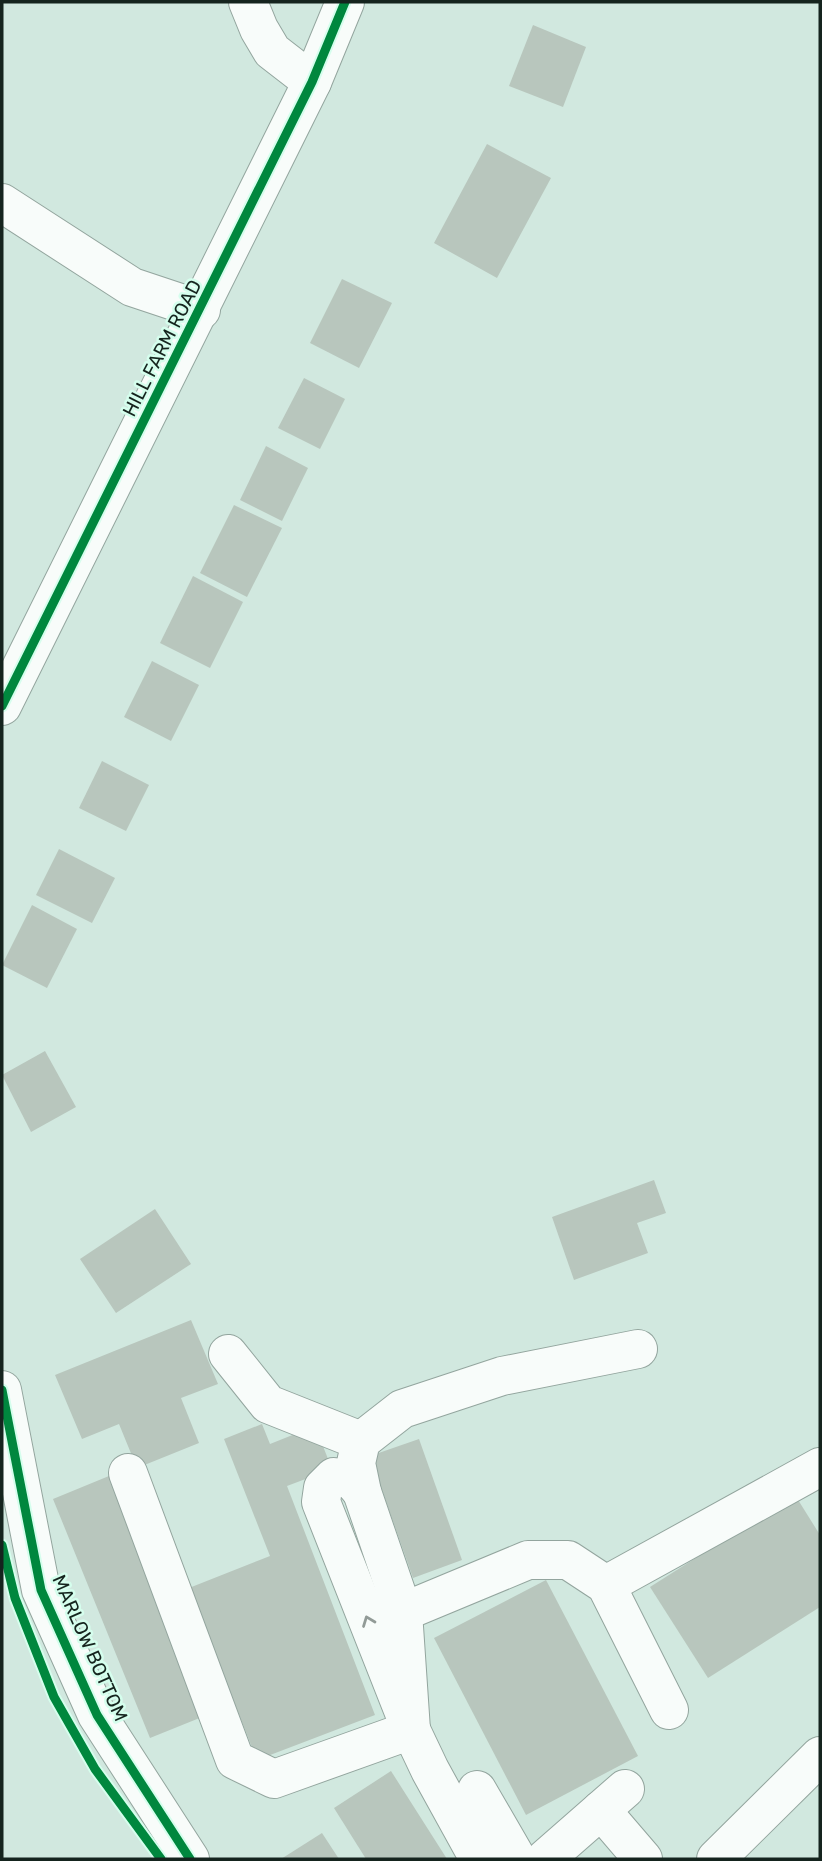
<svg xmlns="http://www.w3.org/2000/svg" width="822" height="1861" font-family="Rubik,sans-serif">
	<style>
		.building { fill: #b8c6bd }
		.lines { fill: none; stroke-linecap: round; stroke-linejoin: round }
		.minor-casing { stroke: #93a59e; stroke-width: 40 }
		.minor { stroke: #f8fcfa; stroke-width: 38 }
		.cycleway-casing { stroke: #d5feed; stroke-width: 13 }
		.cycleway { stroke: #00873e; stroke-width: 9 }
		.oneway { stroke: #929b97 }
		.labels { text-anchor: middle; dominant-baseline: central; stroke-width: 5; stroke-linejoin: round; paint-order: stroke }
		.street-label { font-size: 19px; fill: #15241e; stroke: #d5feed }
	</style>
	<rect width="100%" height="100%" fill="#d1e8df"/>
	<!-- building -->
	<g class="building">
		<path d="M533,25l53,22 -23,60 -54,-21z"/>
		<path d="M487,144l64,34 -54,100 -63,-35z"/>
		<path d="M342,279l50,24 -33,65 -49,-25z"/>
		<path d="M304,378l41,21 -25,50 -42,-21z"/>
		<path d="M266,446l42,22 -26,53 -42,-21z"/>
		<path d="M234,505l48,23 -35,69 -47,-24z"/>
		<path d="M193,576l50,26 -33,66 -50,-25z"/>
		<path d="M152,661l47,24 -28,56 -47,-24z"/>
		<path d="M102,761l47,24 -23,46 -47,-23z"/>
		<path d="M59,849l56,29 -23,45 -56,-28z"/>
		<path d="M32,905l45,24 -30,59 -45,-23z"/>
		<path d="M45,1051l31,56 -45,25 -29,-57z"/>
		<path d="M654,1180l12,33 -29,10 11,30 -74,27 -22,-63z"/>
		<path d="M155,1209l36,55 -75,49 -36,-54z"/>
		<path d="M191,1320l27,64 -37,14 18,45 -62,25 -18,-44 -37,15 -27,-64z"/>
		<path d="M262,1424l8,20 45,-18 17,43 -45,17 88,229 -118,45 -68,-172 81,-32 -46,-117z"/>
		<path d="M419,1439l43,121 -49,18 -43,-122z"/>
		<path d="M109,1476l98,239 -57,23 -97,-239z"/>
		<path d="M795,1495l25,40v72l-112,71 -58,-91z"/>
		<path d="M546,1580l92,176 -112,59 -92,-177z"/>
		<path d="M391,1771l56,88h-81l-32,-51z"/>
		<path d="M322,1833l17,26h-58z"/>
	</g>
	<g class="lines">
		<defs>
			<g id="minor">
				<path d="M248,2l11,27 13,22 40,31"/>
				<path d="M2,203l130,84 69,23"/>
				<path d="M2,706l310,-624 33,-80"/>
				<path d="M228,1354l40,50 93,37"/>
				<path d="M2,1390l39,200 56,125 93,144"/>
				<path d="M128,1473l107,287 39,19 137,-49"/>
				<path d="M362,1492l-11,-13 -17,-2 -11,11 -2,14 90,228 19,40 49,89"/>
				<path d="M606,1585l214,-118"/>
				<path d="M403,1612l125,-52h40l38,25 63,125"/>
				<path d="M411,1730l-8,-118 -41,-120 -6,-29 5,-22 41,-32 100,-33 136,-27"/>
				<path d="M477,1790l40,69"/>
				<path d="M601,1810l42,49"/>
				<path d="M545,1859l80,-70"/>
				<path d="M716,1859l104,-103"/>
			</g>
		</defs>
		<!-- minor casing -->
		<use href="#minor" class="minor-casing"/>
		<!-- minor -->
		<use href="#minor" class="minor"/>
		<defs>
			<g id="cycleway">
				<path d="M2,706l310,-624 33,-80"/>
				<path d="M2,1390l39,200 56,125 93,144"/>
				<path d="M2,1545l13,53 39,99 41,72 66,90"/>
			</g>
		</defs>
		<!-- cycleway casing -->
		<use href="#cycleway" class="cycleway-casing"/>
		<!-- cycleway -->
		<use href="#cycleway" class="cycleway"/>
	</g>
	<!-- one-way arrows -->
	<defs><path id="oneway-chevron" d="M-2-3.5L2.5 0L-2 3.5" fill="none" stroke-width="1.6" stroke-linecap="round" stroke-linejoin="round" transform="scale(1.75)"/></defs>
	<use class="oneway" href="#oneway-chevron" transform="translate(368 1621) rotate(-111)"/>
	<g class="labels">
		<!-- street labels -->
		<g class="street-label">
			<text transform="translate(162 348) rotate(-63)">HILL FARM ROAD</text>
			<text transform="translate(90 1648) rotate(66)">MARLOW BOTTOM</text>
		</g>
	</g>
	<!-- border -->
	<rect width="822" height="1861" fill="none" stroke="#15241e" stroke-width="7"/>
</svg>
